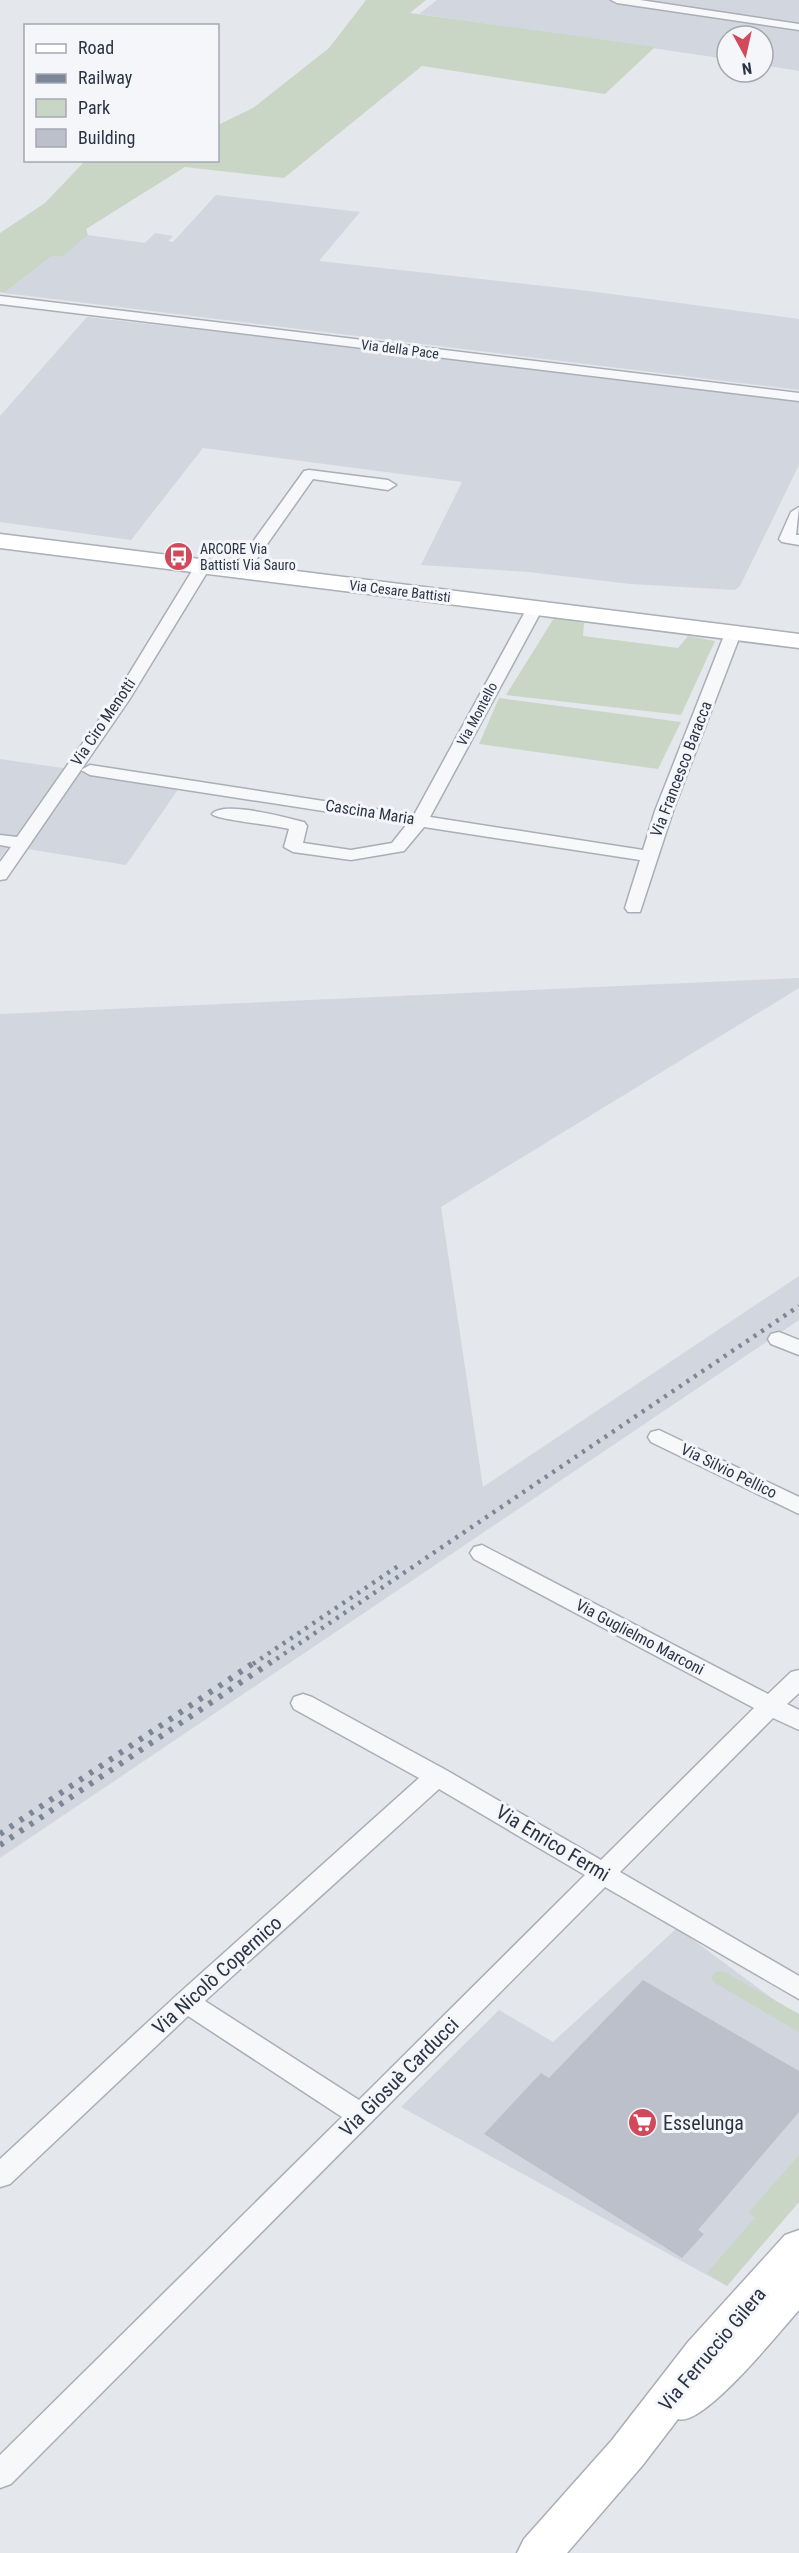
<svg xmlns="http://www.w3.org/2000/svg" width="799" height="2553" font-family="'Roboto Condensed',sans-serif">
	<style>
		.built { fill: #d2d6de }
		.green { fill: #c9d6c5 }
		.building { fill: #bbc0ca }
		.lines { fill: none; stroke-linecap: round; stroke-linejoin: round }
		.street-casing { stroke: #a9aeb7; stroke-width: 3 }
		.secondary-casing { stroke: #a9aeb7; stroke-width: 3 }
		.street { fill: #f7f8fa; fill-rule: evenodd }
		.secondary { fill: #fff; fill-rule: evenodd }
		.rail-far1 { stroke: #7d8696; stroke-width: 4.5; stroke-dasharray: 3 6; stroke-linecap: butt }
		.rail { stroke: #7d8696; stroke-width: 6; stroke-dasharray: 4 8; stroke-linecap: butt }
		.labels { text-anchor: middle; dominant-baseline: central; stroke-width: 6; stroke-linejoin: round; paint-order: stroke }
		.far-street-label { font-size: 14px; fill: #2b3445; stroke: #f4f6f9 }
		.far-poi-label { font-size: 14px; fill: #2b3445; stroke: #f4f6f9; text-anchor: start }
		.street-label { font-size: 16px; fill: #2b3445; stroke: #f4f6f9 }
		.near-street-label { font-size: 20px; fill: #2b3445; stroke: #f4f6f9 }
		.near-poi-label { font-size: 20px; fill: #2b3445; stroke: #f4f6f9; text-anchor: start }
	</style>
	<rect width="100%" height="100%" fill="#e4e7ec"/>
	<!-- built -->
	<g class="built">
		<path d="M437,0h362v71l-36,-6v-29h-36v23l-308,-45z"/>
		<path d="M216,195l144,17 -41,49 270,30 210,28v71l-795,-97 48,-37 10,1 26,-22 57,8 10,-10 18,3 -5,5 5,1z"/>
		<path d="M87,317l712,81v67l-59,121 -5,4 -104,-6 -103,-12 -107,-7 41,-83 -259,-34 -72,92 -131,-18v-106z"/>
		<path d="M0,759l181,26 -55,80 -117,-19 -9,12z"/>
		<path d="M799,978v10l-358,219 42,280 316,-211v44l-799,538v-844z"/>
		<path d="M677,1928l122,90v160l-72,108 -326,-179 98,-97 54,32z"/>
	</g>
	<!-- green -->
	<g class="green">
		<path d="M366,0h60l-16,13 245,34 -50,47 -183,-28 -138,112 -99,-11 -99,62 2,6 -26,22 -10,-1 -48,37 -4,-1v-59l45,-30 40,-42 133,-1v-35l35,-17 76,-60z"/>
		<path d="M554,618l30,5 -1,13 95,12 10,-12 27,5 -34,74 -175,-20z"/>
		<path d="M499,698l182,24 -23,47 -179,-25z"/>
		<path d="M723,1971l76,43v18l-84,-49 -4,-5 4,-6z"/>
		<path d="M799,2155v47l-72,84 -20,-13 48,-55 -7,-5z"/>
	</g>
	<!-- building -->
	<path class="building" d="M643,1980l156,91v41l-101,118 6,4 -22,24 -198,-124 57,-61 8,5z"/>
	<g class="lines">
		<defs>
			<g id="street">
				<path d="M611,0h29l159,24v6l-182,-27z"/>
				<path d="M0,296l799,97v8l-799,-97z"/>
				<path d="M309,470l79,10 8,5 -8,5 -75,-11 -67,95h-12l-2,-3 2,-3 70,-97z"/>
				<path d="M799,507l-3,28h3v10l-17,-3 -3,-3 12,-27z"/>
				<path d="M203,561l8,5 -82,134 -123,179 -6,1v-18l11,-15 -11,-2v-10l17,2 96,-137 82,-134z"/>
				<path d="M535,603l8,5 -113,209 213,33 12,-39 70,-178 8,-5 8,5 -68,178 -33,101h-12l-3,-4 15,-48 -216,-33 -20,24 -6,1 -47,8 -58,-8 -9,-5 5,-18c-14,-4 -72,-9 -77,-15 11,-14 76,4 92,8l3,4 -4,17 48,7 41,-7 15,-19 -317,-49 -9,-5 9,-5 324,50 113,-207z"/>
				<path d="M779,1332l20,8v15l-28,-11 -3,-5 3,-5z"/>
				<path d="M659,1430l140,67v17l-148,-72 -3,-5 3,-5z"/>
				<path d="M482,1545l286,149 23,-22 8,-2v23l-12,11 12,6v20l-26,-12 -153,154 179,104v23l-194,-112 -594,597 -11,4v-33l342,-338 -154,-101 -178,168 -10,3v-28l177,-164 242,-217 -125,-69 -3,-6 3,-6 9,-3 9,3 134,73 155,90 153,-152 -280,-149 -4,-6 4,-6zM439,1789l146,86 -226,225 -154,-99z"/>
			</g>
			<g id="secondary">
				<path d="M0,534l799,100v14l-799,-100z"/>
				<path d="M799,2230v80c-18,20 -96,118 -121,109l-36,47 -75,87h-50l7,-14 88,-99 76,-98 97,-107z"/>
			</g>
		</defs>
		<!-- street casing -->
		<use href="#street" class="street-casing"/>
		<!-- secondary casing -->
		<use href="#secondary" class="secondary-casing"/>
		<!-- street -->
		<use href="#street" class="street"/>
		<!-- secondary -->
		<use href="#secondary" class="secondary"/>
		<!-- rail-far1 -->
		<g class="rail-far1">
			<path d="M253,1664l148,-100"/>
			<path d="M269,1664l530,-358"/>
		</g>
		<!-- rail -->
		<g class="rail">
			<path d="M0,1834l255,-172"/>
			<path d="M0,1845l271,-183"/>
		</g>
	</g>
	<!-- icons -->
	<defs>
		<symbol id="bus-disc" viewBox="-11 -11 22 22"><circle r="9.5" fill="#d1495b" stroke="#f4f6f9"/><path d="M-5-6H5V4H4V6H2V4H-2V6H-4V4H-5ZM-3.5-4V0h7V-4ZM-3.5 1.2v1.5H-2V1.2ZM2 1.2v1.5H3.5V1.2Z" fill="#fff"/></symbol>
		<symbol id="supermarket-disc" viewBox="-11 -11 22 22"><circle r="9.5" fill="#d1495b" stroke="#f4f6f9"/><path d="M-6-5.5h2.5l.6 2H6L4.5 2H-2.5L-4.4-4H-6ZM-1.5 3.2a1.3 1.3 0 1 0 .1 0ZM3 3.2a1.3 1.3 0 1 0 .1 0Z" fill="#fff"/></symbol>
	</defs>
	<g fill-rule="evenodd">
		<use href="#bus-disc" x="162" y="540" width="33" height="33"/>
		<use href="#supermarket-disc" x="626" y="2106" width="33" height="33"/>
	</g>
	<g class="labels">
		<!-- far-street labels -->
		<g class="far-street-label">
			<text transform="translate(400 349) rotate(7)">Via della Pace</text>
			<text transform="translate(400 591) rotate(7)">Via Cesare Battisti</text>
			<text transform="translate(477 714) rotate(-62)">Via Montello</text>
		</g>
		<!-- far-poi labels -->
		<g class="far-poi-label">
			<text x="200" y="549">ARCORE Via<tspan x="200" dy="16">Battisti Via Sauro</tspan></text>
		</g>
		<!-- street labels -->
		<g class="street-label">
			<text transform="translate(103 722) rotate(-56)">Via Ciro Menotti</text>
			<text transform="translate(681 769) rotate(-69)">Via Francesco Baracca</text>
			<text transform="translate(370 812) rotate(9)">Cascina Maria</text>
			<text transform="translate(729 1471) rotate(26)">Via Silvio Pellico</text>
			<text transform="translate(640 1637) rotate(28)">Via Guglielmo Marconi</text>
		</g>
		<!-- near-street labels -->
		<g class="near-street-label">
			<text transform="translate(553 1843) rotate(31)">Via Enrico Fermi</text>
			<text transform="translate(217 1975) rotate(-42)">Via Nicolò Copernico</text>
			<text transform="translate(399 2077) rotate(-45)">Via Giosuè Carducci</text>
			<text transform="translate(712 2349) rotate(-50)">Via Ferruccio Gilera</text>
		</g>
		<!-- near-poi labels -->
		<g class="near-poi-label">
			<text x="663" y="2123">Esselunga</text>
		</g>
	</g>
	<!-- legend -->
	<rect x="24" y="24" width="195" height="138" fill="#f4f6f9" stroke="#a4a8b1" stroke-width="1.5"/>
	<rect x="36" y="44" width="30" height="9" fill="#ffffff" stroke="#a4a8b1" stroke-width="1.5"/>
	<text x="78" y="54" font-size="18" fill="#2b3445">Road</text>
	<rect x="36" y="74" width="30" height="9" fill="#7d8696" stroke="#a4a8b1" stroke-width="1.5"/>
	<text x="78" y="84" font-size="18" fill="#2b3445">Railway</text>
	<rect x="36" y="99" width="30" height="18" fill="#c9d6c5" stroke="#a4a8b1" stroke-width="1.5"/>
	<text x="78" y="114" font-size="18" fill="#2b3445">Park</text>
	<rect x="36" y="129" width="30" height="18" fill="#bbc0ca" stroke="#a4a8b1" stroke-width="1.5"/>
	<text x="78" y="144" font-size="18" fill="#2b3445">Building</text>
	<!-- north arrow -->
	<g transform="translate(745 54) rotate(172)"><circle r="28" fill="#f4f6f9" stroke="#a4a8b1" stroke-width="1.5"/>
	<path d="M0-4.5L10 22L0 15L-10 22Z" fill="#d1495b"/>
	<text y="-9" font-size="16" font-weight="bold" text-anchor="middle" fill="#2b3445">N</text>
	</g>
</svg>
